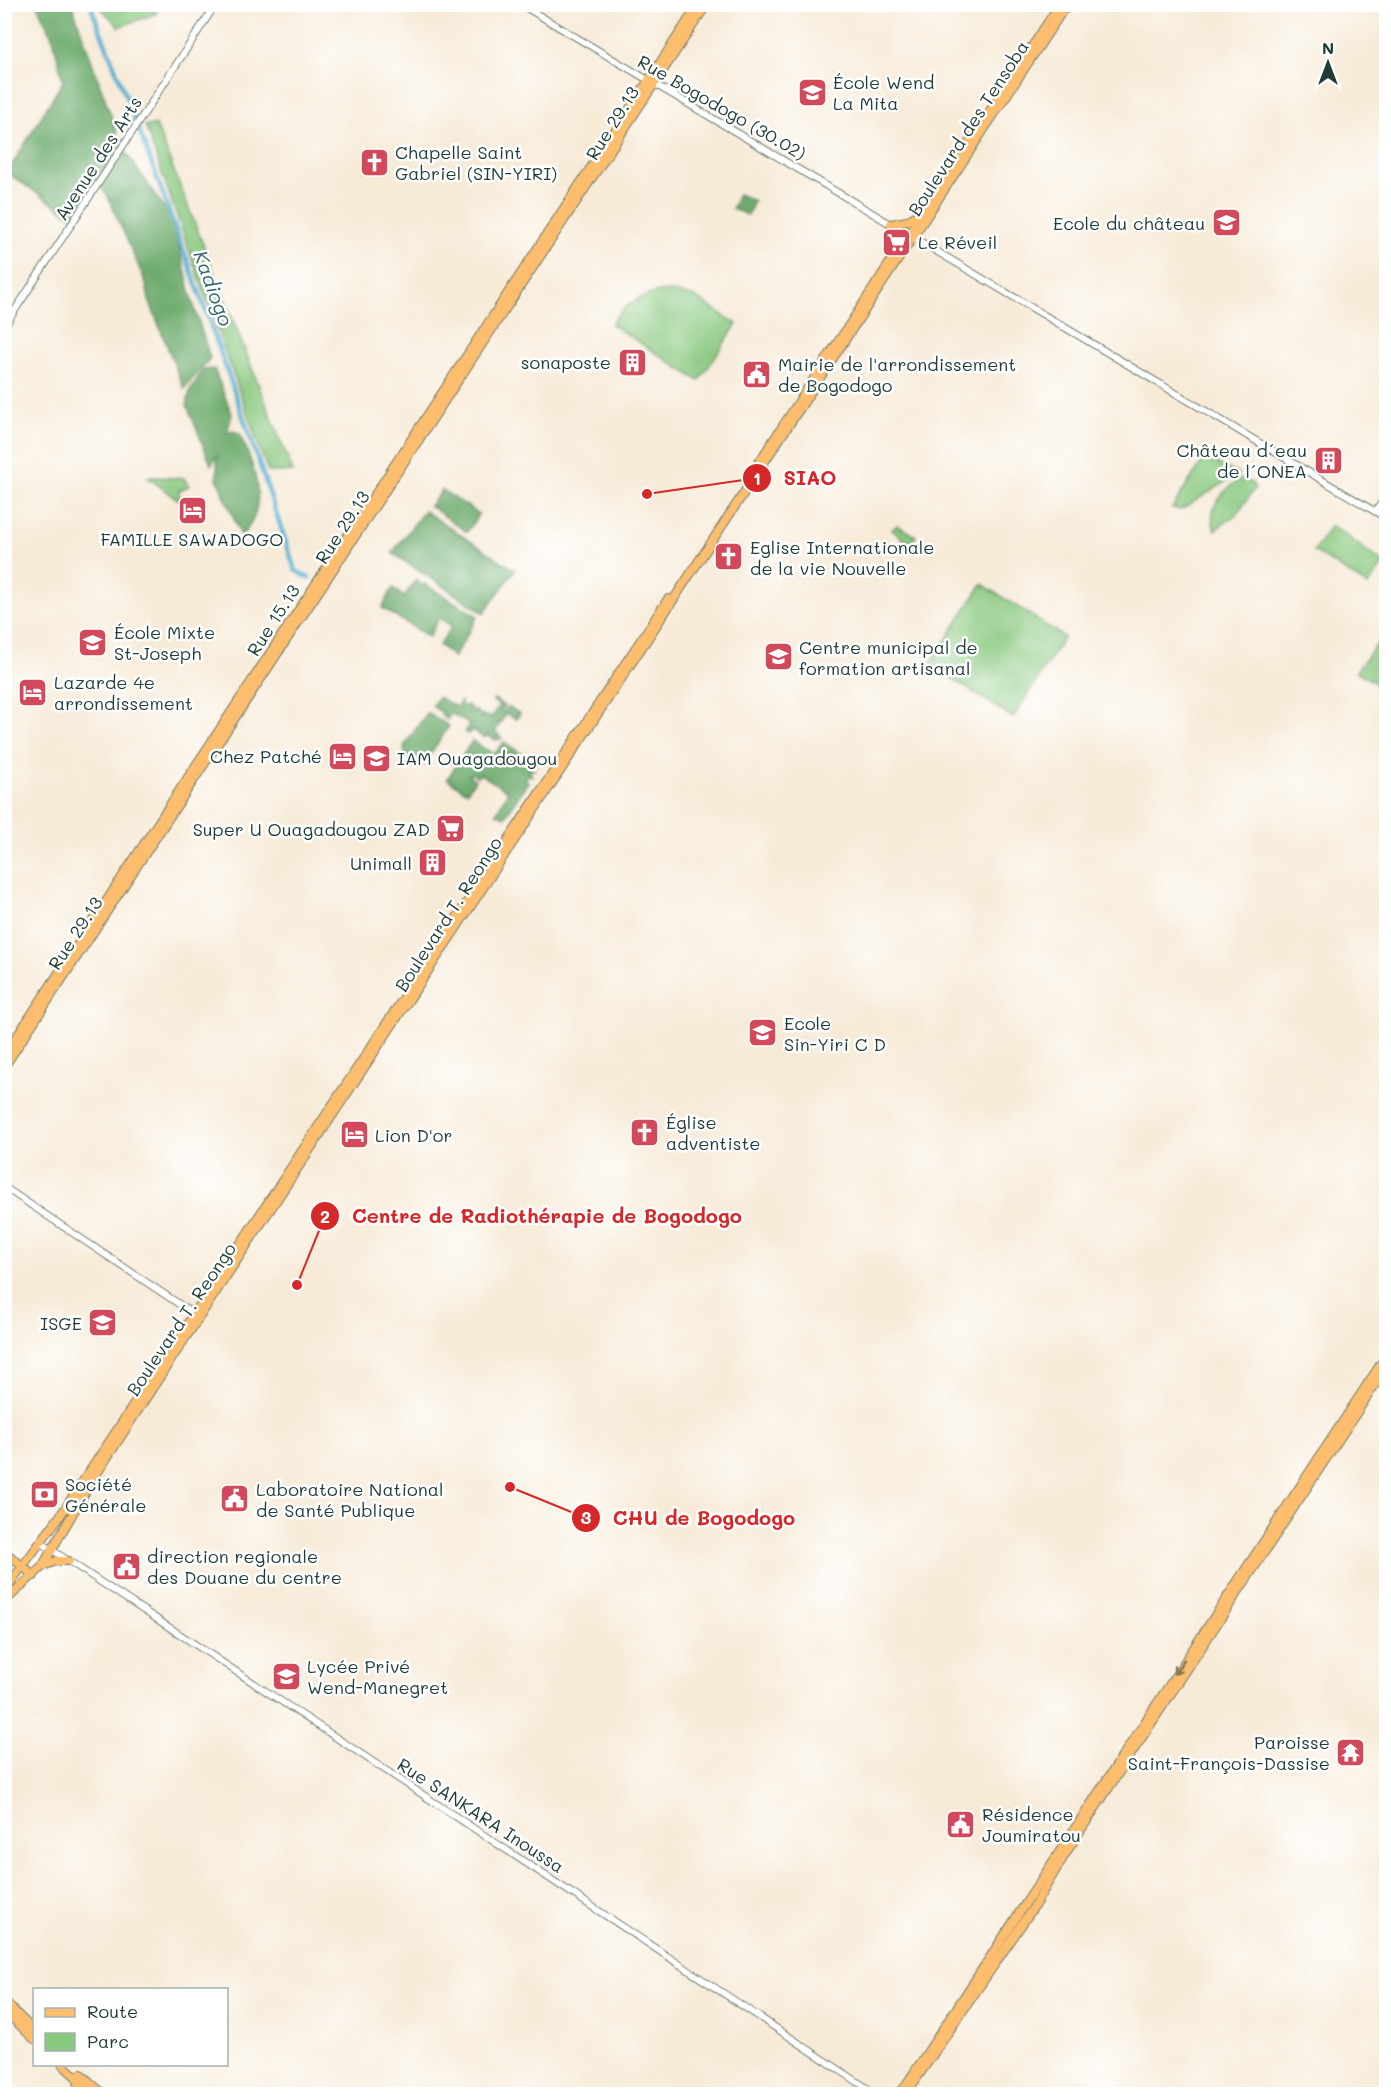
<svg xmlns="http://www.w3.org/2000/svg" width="1391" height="2099" font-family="Mali,sans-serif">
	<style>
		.green { fill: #89c87f; stroke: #54825a; stroke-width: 1.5 }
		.forest { fill: #6eac6e; stroke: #467451; stroke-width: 1.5 }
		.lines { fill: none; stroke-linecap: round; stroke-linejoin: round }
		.canal { stroke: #55b0d3; stroke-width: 4.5 }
		.minor-casing { stroke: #6b7a6d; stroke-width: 8 }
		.major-casing { stroke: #6b7a6d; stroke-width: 10 }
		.highway-casing { stroke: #6b7a6d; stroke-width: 10 }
		.minor { stroke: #fff; stroke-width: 6 }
		.major { stroke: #fcbd6e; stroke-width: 8 }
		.highway { stroke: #fcbd6e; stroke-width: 8 }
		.oneway { stroke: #82774e }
		.labels { text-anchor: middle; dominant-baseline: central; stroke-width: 5; stroke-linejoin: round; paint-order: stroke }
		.poi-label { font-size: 18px; fill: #1f3d34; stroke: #fff; text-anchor: start }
		.street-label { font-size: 18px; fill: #1f3d34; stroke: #fff }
		.water-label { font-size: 20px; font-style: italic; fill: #32656c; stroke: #fff }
		.leader { fill: none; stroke: #d62828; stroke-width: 2 }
		.callout-dot { fill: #d62828; stroke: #fff; stroke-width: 2 }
		.mark-label { font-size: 18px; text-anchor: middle; font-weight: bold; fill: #fff }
		.callout-label { font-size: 20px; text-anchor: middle; font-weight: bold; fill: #d62828; stroke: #fff; stroke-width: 5; stroke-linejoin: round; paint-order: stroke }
	</style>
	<rect width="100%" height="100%" fill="#fff"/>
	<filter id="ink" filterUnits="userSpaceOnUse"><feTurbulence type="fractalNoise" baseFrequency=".0167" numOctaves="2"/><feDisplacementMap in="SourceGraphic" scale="12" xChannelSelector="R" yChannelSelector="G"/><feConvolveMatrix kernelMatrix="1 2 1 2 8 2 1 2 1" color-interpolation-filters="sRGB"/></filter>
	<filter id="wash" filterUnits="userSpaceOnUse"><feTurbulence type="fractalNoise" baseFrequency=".008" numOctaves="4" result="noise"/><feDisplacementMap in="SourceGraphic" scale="24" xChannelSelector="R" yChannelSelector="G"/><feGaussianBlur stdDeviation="1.35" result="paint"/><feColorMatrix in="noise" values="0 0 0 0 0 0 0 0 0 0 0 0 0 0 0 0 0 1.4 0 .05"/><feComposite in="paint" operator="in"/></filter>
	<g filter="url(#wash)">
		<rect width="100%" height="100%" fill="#f7ebd8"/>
		<!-- green -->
		<g class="green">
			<path d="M98,5h55l4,8 -38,14z"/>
			<path d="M156,125l137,347h-25l-123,-346z"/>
			<path d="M666,291l27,5 44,28 -38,57 -88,-57c14,-22 31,-29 55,-33z"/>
			<path d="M1205,457l33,17 -57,36 -9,-2z"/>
			<path d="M147,477l37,1 5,8 -11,5 5,12z"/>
			<path d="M1240,479l12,4 3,5 -17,25 -23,17c-9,-23 7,-39 25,-51z"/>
			<path d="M897,525l19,11 -5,7 -9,-3 1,-2 -11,-8z"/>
			<path d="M1331,525l53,38 -16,23 -54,-35z"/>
			<path d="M982,584l82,53 -51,81 -83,-54z"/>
			<path d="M1378,643l8,6v41l-30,-19z"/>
		</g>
		<!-- forest -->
		<g class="forest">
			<path d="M37,5h35l50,142 52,75 18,78 18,58 -26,31 -35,-89 -3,-17 -39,-88 -14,-16 -17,40 -69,-46 56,-92 -10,-42z"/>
			<path d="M738,194l16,7 -6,14 -16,-6z"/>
			<path d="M214,369l18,45 -5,19 7,-2 7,4c0,6 3,8 5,13 12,31 21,62 -5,88l-24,-58v-22l-6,9 -24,-60 3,-15 13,-20z"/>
			<path d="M442,490l37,24 -12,18 -37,-26z"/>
			<path d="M424,511l91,59 -31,43 -92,-60z"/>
			<path d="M416,579l6,7 2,-2 54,32 -24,41 -15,-12 13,-19 -13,-8 -10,19 -47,-29 11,-20 11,9z"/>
			<path d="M438,697l18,10 5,-6v5l7,-1v4l2,-2 4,5 2,-2 -2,4 3,-2 5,3 -1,3 3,-3 7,3 8,-13 -6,-4 1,-2 11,8 -4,2 2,3 6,-5 11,7 -4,5 -10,-5 -11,17 7,8 -7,1 -8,-5 -3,3 -12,-8 -4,4 -3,-2 4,-8 -18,-11 -4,7 -6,-4 1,-3 -10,-7z"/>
			<path d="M427,713l22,13 -26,39 -18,-9 -1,-10z"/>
			<path d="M472,741l22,13 10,-12 34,23 -10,-2 -1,3 7,4h-5l3,6 -4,-2 -2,6 2,2 -23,35 -9,-4 12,-22 -28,-17 -3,3 -5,-4 -3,2 6,5 -8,12 -20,-13z"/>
		</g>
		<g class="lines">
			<!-- canal -->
			<path class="canal" d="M90,4c74,187 142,375 205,566l14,8"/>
		</g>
	</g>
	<g filter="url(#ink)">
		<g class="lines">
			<defs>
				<g id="minor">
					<path d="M520,4l866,514"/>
					<path d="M4,327l212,-323"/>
					<path d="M1376,511l10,-15"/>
					<path d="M4,1187l184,123 9,2"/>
					<path d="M40,1542l836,552"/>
				</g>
				<g id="major">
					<path d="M893,255l3,-17 -5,-14 16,-3 13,-8"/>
					<path d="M746,482l314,-478"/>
					<path d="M4,1056l695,-1052"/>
					<path d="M4,1067l703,-1063"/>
					<path d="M4,1551l30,25"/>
					<path d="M43,1566l13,-5h13"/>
					<path d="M4,1591l56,-75 608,-917"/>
					<path d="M4,1602l38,-35 46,-80 67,-103 912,-1380"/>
					<path d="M900,2094l486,-738"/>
					<path d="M906,2094l127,-186 36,-60 317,-480"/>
				</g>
				<g id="highway">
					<path d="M4,2001l30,30"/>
					<path d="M4,2010l30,29"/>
					<path d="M62,2064l33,30"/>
					<path d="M81,2074l22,20"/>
					<path d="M78,2079l1,15"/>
				</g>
			</defs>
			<!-- minor casing -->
			<use href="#minor" class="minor-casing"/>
			<!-- major casing -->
			<use href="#major" class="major-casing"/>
			<!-- highway casing -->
			<use href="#highway" class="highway-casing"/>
			<!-- minor -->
			<use href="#minor" class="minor"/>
			<!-- major -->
			<use href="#major" class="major"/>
			<!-- highway -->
			<use href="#highway" class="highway"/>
		</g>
		<!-- one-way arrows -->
		<defs><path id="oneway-shaft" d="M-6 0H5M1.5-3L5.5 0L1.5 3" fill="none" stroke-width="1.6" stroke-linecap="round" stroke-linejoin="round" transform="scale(1.5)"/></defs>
		<use class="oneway" href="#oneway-shaft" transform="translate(1179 1667) rotate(124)"/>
	</g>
	<!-- icons -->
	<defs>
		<symbol id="school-square" viewBox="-11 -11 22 22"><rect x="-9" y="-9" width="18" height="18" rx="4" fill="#d1495b" stroke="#fff"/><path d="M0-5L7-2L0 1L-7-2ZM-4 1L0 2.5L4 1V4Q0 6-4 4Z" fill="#fff"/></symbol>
		<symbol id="church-square" viewBox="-11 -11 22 22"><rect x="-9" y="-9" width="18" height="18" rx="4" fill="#d1495b" stroke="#fff"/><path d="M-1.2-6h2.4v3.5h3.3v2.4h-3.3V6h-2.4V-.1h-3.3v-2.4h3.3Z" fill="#fff"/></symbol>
		<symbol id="supermarket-square" viewBox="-11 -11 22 22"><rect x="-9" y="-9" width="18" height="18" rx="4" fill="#d1495b" stroke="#fff"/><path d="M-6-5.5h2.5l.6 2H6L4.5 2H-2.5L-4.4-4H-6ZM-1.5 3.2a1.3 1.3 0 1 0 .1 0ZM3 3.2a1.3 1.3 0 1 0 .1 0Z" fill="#fff"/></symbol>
		<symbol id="building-square" viewBox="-11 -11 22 22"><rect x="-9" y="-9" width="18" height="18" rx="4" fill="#d1495b" stroke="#fff"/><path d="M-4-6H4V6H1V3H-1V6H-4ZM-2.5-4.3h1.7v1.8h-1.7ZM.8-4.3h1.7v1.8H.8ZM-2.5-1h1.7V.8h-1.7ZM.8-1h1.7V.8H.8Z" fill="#fff"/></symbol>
		<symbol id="civic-square" viewBox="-11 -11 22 22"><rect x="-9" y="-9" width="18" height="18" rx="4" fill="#d1495b" stroke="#fff"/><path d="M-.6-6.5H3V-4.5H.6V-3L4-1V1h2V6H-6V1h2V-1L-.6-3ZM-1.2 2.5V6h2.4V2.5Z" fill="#fff"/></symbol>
		<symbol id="hotel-square" viewBox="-11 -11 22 22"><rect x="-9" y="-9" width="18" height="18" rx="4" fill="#d1495b" stroke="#fff"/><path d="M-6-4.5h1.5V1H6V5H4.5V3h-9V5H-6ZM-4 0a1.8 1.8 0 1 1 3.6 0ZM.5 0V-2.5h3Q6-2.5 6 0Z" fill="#fff"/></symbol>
		<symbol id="bank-square" viewBox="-11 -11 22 22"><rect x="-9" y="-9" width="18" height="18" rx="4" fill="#d1495b" stroke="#fff"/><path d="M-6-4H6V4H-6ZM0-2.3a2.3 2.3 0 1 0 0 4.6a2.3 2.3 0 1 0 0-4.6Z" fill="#fff"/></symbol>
		<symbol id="temple-square" viewBox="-11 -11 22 22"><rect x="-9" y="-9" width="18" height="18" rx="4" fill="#d1495b" stroke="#fff"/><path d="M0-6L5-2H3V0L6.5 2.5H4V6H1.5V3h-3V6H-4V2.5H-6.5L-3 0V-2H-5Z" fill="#fff"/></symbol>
	</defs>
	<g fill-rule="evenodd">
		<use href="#school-square" x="796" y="76" width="33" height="33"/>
		<use href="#church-square" x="358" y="146" width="33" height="33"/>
		<use href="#school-square" x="1210" y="206" width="33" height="33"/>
		<use href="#supermarket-square" x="880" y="226" width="33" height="33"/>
		<use href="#building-square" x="616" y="346" width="33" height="33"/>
		<use href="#civic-square" x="740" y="358" width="33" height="33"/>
		<use href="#building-square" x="1312" y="444" width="33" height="33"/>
		<use href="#hotel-square" x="176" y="494" width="33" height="33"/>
		<use href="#church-square" x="712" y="540" width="33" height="33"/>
		<use href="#school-square" x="76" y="626" width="33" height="33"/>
		<use href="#school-square" x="762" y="640" width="33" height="33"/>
		<use href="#hotel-square" x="16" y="676" width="33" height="33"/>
		<use href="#hotel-square" x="326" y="740" width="33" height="33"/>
		<use href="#school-square" x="360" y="742" width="33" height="33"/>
		<use href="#supermarket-square" x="434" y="812" width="33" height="33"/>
		<use href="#building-square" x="416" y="846" width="33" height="33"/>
		<use href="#school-square" x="746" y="1016" width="33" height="33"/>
		<use href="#church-square" x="628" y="1116" width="33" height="33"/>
		<use href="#hotel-square" x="338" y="1118" width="33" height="33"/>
		<use href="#school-square" x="86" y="1306" width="33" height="33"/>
		<use href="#bank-square" x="28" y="1478" width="33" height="33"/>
		<use href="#civic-square" x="218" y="1482" width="33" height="33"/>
		<use href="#civic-square" x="110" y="1550" width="33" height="33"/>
		<use href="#school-square" x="270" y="1660" width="33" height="33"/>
		<use href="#temple-square" x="1334" y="1736" width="33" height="33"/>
		<use href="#civic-square" x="944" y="1808" width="33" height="33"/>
	</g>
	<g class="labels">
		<!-- poi labels -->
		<g class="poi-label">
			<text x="833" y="82">École Wend<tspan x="833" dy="21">La Mita</tspan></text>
			<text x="395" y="152">Chapelle Saint<tspan x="395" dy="21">Gabriel (SIN-YIRI)</tspan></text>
			<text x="1205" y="223" text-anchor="end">Ecole du château</text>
			<text x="918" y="242">Le Réveil</text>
			<text x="611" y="362" text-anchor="end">sonaposte</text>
			<text x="778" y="364">Mairie de l'arrondissement<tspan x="778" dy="21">de Bogodogo</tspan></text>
			<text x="1307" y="450" text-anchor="end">Château d´eau<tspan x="1307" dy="21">de l´ONEA</tspan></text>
			<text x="192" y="539" text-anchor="middle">FAMILLE SAWADOGO</text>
			<text x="750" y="547">Eglise Internationale<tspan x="750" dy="21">de la vie Nouvelle</tspan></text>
			<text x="114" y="632">École Mixte<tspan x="114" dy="21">St-Joseph</tspan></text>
			<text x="799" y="647">Centre municipal de<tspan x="799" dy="21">formation artisanal</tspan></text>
			<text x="54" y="682">Lazarde 4e<tspan x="54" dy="21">arrondissement</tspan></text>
			<text x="322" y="756" text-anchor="end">Chez Patché</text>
			<text x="397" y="758">IAM Ouagadougou</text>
			<text x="430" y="829" text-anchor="end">Super U Ouagadougou ZAD</text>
			<text x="412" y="863" text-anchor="end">Unimall</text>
			<text x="784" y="1023">Ecole<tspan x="784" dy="21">Sin-Yiri C D</tspan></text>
			<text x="666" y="1122">Église<tspan x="666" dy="21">adventiste</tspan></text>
			<text x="375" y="1135">Lion D'or</text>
			<text x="82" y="1323" text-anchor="end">ISGE</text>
			<text x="65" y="1484">Société<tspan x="65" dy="21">Générale</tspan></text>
			<text x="256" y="1489">Laboratoire National<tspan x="256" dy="21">de Santé Publique</tspan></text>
			<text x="147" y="1556">direction regionale<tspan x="147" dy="21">des Douane du centre</tspan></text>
			<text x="307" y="1666">Lycée Privé<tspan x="307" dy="21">Wend-Manegret</tspan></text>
			<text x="1330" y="1742" text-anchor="end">Paroisse<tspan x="1330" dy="21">Saint-François-Dassise</tspan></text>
			<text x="982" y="1814">Résidence<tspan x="982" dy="21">Joumiratou</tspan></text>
		</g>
		<!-- street labels -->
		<g class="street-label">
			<text transform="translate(722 107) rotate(30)">Rue Bogodogo (30.02)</text>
			<text transform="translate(612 123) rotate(-58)">Rue 29.13</text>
			<text transform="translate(968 128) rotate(-57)">Boulevard des Tensoba</text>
			<text transform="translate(98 158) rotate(-57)">Avenue des Arts</text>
			<text transform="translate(342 527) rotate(-57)">Rue 29.13</text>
			<text transform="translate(273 620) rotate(-57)">Rue 15.13</text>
			<text transform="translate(448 914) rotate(-57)">Boulevard T. Reongo</text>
			<text transform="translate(75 933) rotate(-57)">Rue 29.13</text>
			<text transform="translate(181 1319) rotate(-56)">Boulevard T. Reongo</text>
			<text transform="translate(481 1815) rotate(33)">Rue SANKARA Inoussa</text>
		</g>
		<!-- water labels -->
		<g class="water-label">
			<text transform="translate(214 288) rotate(70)">Kadiogo</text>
		</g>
	</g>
	<!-- callouts -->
	<path class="leader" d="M647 494L757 478M297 1285L325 1216M510 1487L586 1518"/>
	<g class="callout-dot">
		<circle cx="647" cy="494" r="6"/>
		<circle cx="297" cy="1285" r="6"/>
		<circle cx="510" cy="1487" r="6"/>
		<circle cx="757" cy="478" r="15"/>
		<circle cx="325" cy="1216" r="15"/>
		<circle cx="586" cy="1518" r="15"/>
	</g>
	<g class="mark-label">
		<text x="757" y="485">1</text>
		<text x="325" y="1223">2</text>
		<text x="586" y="1524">3</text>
	</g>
	<g class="callout-label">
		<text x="810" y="485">SIAO</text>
		<text x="547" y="1223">Centre de Radiothérapie de Bogodogo</text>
		<text x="704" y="1525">CHU de Bogodogo</text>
	</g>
	<!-- margin -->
	<rect width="1391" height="2099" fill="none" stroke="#fff" stroke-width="24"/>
	<!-- legend -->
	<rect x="33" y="1988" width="195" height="78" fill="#ffffff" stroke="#a5b1ae" stroke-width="1.5"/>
	<rect x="45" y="2008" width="30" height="9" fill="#fcbd6e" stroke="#a5b1ae" stroke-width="1.5"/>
	<text x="87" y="2018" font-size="18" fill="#1f3d34">Route</text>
	<rect x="45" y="2033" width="30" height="18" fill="#89c87f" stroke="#a5b1ae" stroke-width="1.5"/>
	<text x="87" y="2048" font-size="18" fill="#1f3d34">Parc</text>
	<!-- north arrow -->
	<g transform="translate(1328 63)" stroke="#ffffff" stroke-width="4.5" paint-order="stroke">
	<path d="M0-4.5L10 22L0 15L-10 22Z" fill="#1f3d34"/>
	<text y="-9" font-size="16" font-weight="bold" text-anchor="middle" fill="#1f3d34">N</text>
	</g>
</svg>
